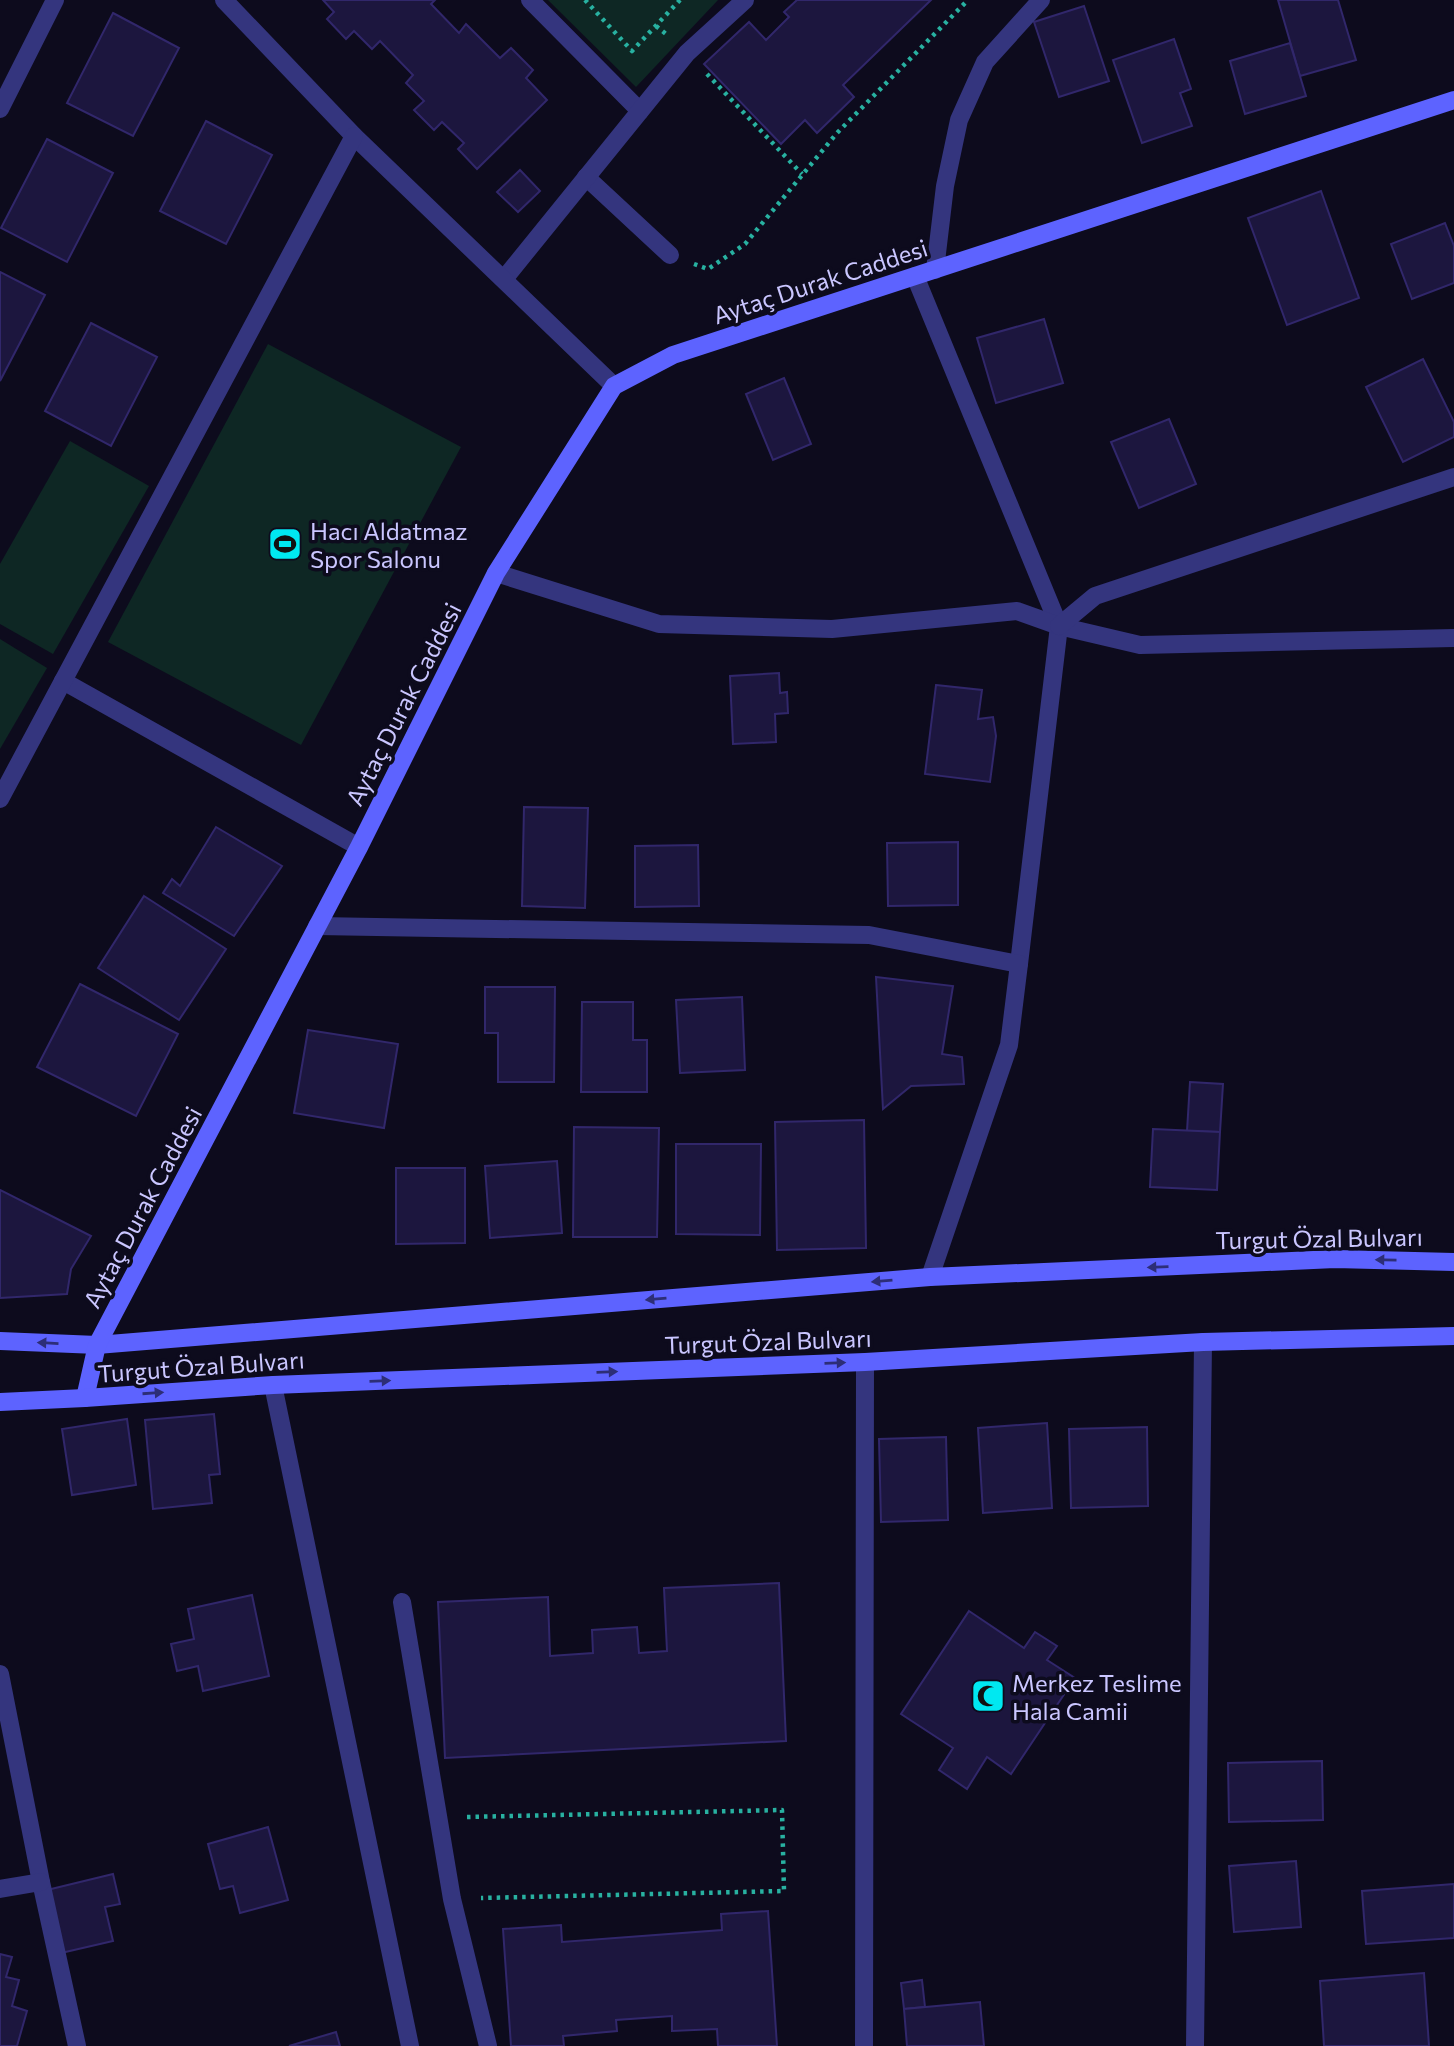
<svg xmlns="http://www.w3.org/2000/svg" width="1454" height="2046" font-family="Commissioner,sans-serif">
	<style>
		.green { fill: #0e2724 }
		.building { fill: #1c163e; stroke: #31276b; stroke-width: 2 }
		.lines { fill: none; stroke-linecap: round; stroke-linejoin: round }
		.path { stroke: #28b1a1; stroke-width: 4.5; stroke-dasharray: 3.5 5; stroke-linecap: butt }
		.service { stroke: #34357e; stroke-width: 18 }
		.minor { stroke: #34357e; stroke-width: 18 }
		.secondary { stroke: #5d63ff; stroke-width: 18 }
		.oneway { fill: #2d2e77 }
		.labels { text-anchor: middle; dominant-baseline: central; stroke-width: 7; stroke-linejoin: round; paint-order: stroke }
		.street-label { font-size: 24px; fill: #cac6ff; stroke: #0d0b1d }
		.poi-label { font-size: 24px; fill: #cac6ff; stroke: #0d0b1d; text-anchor: start }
	</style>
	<rect width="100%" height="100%" fill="#0d0b1d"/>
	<!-- green -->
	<g class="green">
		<path d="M548,0h170l-82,87z"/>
		<path d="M268,344l193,103 -160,298 -193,-103z"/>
		<path d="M70,441l79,45 -96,168 -53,-30v-60z"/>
		<path d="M0,639l47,29 -47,81z"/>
	</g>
	<!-- building -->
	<g class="building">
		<path d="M323,0h112l-4,4 28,29 7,-9 34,34 11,-10 22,22 -7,8 21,22 -70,69 -19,-20 6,-6 -22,-21 -8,8 -20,-20 10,-9 -18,-18 7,-8 -33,-34 -8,8 -18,-18 -8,8 -19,-20 7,-7z"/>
		<path d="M797,0h134l-88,85 11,12 -37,36 -12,-13 -24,24 -77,-80 45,-42 17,18 23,-23 -5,-5z"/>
		<path d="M1278,0h60l18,60 -56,16z"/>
		<path d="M1084,6l25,75 -50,16 -25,-75z"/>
		<path d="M113,13l66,35 -46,88 -66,-33z"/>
		<path d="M1174,39l17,50 -11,4 12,33 -50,17 -29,-83z"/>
		<path d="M1290,43l16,53 -61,18 -15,-53z"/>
		<path d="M206,121l66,34 -46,89 -66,-33z"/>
		<path d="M47,139l66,34 -46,89 -66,-34z"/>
		<path d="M520,170l20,21 -22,21 -21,-20z"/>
		<path d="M1321,191l38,107 -72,27 -39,-107z"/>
		<path d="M1445,223l9,23v37l-42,16 -21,-55z"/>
		<path d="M0,272l45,23 -45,86z"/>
		<path d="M1044,319l19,64 -67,20 -19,-65z"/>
		<path d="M91,323l66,34 -46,89 -66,-35z"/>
		<path d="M1423,359l31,63v15l-51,25 -37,-75z"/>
		<path d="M784,378l27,66 -38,16 -27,-66z"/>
		<path d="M1169,419l27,65 -57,24 -28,-66z"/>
		<path d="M779,673l1,20 7,-1 1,21 -13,1 1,28 -43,2 -3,-68z"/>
		<path d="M936,685l46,5 -4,29 15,-2 3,19 -6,46 -65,-8z"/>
		<path d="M524,807l64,1 -3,100 -63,-2z"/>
		<path d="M216,827l66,39 -48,70 -71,-43 9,-14 8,7z"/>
		<path d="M958,842v63l-70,1 -1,-63z"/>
		<path d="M698,845l1,61 -64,1v-61z"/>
		<path d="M144,896l82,53 -47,71 -81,-52z"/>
		<path d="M876,977l77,9 -11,68 20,3 2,27 -53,2 -28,23z"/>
		<path d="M80,984l98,50 -42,82 -99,-49z"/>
		<path d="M485,987h70l-1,95h-56v-49h-13z"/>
		<path d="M742,997l3,73 -65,3 -4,-73z"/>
		<path d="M582,1002h51v38h14v52h-66z"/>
		<path d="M308,1030l90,14 -14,84 -90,-15z"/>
		<path d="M1190,1082l33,2 -3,48 -33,-1z"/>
		<path d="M864,1120l2,128 -89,2 -2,-128z"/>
		<path d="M574,1127l85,1 -2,109h-84z"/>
		<path d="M1153,1129l67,3 -3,58 -67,-3z"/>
		<path d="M676,1144h85l-1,91 -84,-1z"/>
		<path d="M557,1161l5,72 -72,5 -5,-72z"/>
		<path d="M396,1168h69v75l-69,1z"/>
		<path d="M0,1190l91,46 -20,33 -4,25 -67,4z"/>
		<path d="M214,1414l6,60 -11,1 3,28 -59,6 -8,-89z"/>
		<path d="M127,1419l9,66 -64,10 -10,-66z"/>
		<path d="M1047,1423l5,85 -69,5 -5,-85z"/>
		<path d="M1147,1427l1,79 -77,2 -2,-79z"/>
		<path d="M946,1437l2,83 -67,2 -2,-83z"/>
		<path d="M779,1583l7,158 -341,17 -7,-156 110,-5 2,59 43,-3 -1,-23 45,-3 2,26 28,-2 -3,-63z"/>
		<path d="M252,1595l17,81 -66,15 -5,-25 -21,5 -6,-27 23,-5 -6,-30z"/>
		<path d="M969,1611l55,37 11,-16 22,14 -10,14 28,18 -64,96 -24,-17 -20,32 -28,-19 14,-22 -52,-34z"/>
		<path d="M1322,1761l1,59 -94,2 -1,-59z"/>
		<path d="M268,1827l20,73 -48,13 -7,-27 -13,3 -12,-45z"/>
		<path d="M1296,1861l5,66 -67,5 -5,-66z"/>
		<path d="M113,1874l7,30 -15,3 8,34 -52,12 -14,-63z"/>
		<path d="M1454,1884v54l-88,6 -4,-53z"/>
		<path d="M768,1911l9,135h-59l-1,-17 -45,2v-15l-56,4 1,11 -54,5 1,10h-53l-8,-117 58,-4 1,17 160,-12 -1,-16z"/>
		<path d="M0,1954l12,3 -6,20 13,3 -7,26 15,5 -10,35h-17z"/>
		<path d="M1424,1973l5,73h-105l-4,-65z"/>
		<path d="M922,1980l3,27 -21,2 -3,-26z"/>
		<path d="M980,2002l4,44h-77l-3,-37z"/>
		<path d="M336,2032l4,14h-51z"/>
	</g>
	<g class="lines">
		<!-- path -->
		<g class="path">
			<path d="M585,0l47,51 48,-51"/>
			<path d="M656,26l10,8"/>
			<path d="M707,74l95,100"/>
			<path d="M694,264l14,5 37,-25 92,-111 131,-133"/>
			<path d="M467,1817l315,-7 2,81 -303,7"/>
		</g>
		<!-- service -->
		<g class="service">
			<path d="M530,0l110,111"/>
			<path d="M586,177l84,78"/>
			<path d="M504,279l183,-226 58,-53"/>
			<path d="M402,1602l50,297 36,147"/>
		</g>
		<!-- minor -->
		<g class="minor">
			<path d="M224,0l130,136 260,250"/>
			<path d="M0,109l55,-109"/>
			<path d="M935,270l10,-84 14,-66 26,-58 56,-62"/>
			<path d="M915,276l144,350 -40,338"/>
			<path d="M496,573l163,51 173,5 185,-18 42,15 81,19 314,-7"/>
			<path d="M1059,626l36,-30 359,-119"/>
			<path d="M63,681l296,166"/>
			<path d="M0,799l354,-663"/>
			<path d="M317,926l552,9 150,29 -10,81 -79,232"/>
			<path d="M273,1385l137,661"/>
			<path d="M0,1674l41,208 36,164"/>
			<path d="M0,1889l41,-7"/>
			<path d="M864,2046l1,-684"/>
			<path d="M1195,2046l8,-704"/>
		</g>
		<!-- secondary -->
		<g class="secondary">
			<path d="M0,1341l97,4 833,-68 405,-18 119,3"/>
			<path d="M85,1398l12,-53 262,-498 137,-274 118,-187 59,-31 781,-255"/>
			<path d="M0,1402l85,-4 188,-13 592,-23 338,-20 251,-6"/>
		</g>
	</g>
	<!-- one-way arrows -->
	<defs><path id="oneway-solid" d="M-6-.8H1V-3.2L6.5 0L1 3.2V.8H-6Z" transform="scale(1.75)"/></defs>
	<g class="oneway">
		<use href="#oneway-solid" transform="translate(1386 1260) rotate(-179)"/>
		<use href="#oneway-solid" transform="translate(1158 1267) rotate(178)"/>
		<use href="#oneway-solid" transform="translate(882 1281) rotate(175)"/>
		<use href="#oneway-solid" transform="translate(656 1299) rotate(175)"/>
		<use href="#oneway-solid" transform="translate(48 1343) rotate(-177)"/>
		<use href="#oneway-solid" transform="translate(835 1363) rotate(-2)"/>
		<use href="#oneway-solid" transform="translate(607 1372) rotate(-2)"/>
		<use href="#oneway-solid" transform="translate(380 1381) rotate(-2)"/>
		<use href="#oneway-solid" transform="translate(153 1393) rotate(-4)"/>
	</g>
	<!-- icons -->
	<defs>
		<symbol id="stadium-square" viewBox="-11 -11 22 22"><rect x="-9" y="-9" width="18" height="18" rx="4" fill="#00e8f1" stroke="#0d0b1d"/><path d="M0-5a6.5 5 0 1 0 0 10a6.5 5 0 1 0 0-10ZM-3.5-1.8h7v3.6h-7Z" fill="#111"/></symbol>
		<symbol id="mosque-square" viewBox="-11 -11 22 22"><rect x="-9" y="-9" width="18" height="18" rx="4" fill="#00e8f1" stroke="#0d0b1d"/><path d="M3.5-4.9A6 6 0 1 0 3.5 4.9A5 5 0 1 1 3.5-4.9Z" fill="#111"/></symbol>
	</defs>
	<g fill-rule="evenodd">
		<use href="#stadium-square" x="266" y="525" width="38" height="38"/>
		<use href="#mosque-square" x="969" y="1677" width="38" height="38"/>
	</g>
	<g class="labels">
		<!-- street labels -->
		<g class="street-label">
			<text transform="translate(820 281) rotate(-18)">Aytaç Durak Caddesi</text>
			<text transform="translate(403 704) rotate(-63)">Aytaç Durak Caddesi</text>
			<text transform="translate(142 1207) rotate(-62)">Aytaç Durak Caddesi</text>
			<text transform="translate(1319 1238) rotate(-1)">Turgut Özal Bulvarı</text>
			<text transform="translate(768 1341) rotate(-2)">Turgut Özal Bulvarı</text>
			<text transform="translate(201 1366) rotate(-4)">Turgut Özal Bulvarı</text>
		</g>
		<!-- poi labels -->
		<g class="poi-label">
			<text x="310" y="530">Hacı Aldatmaz<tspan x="310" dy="28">Spor Salonu</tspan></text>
			<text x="1012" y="1682">Merkez Teslime<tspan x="1012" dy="28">Hala Camii</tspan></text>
		</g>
	</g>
</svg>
